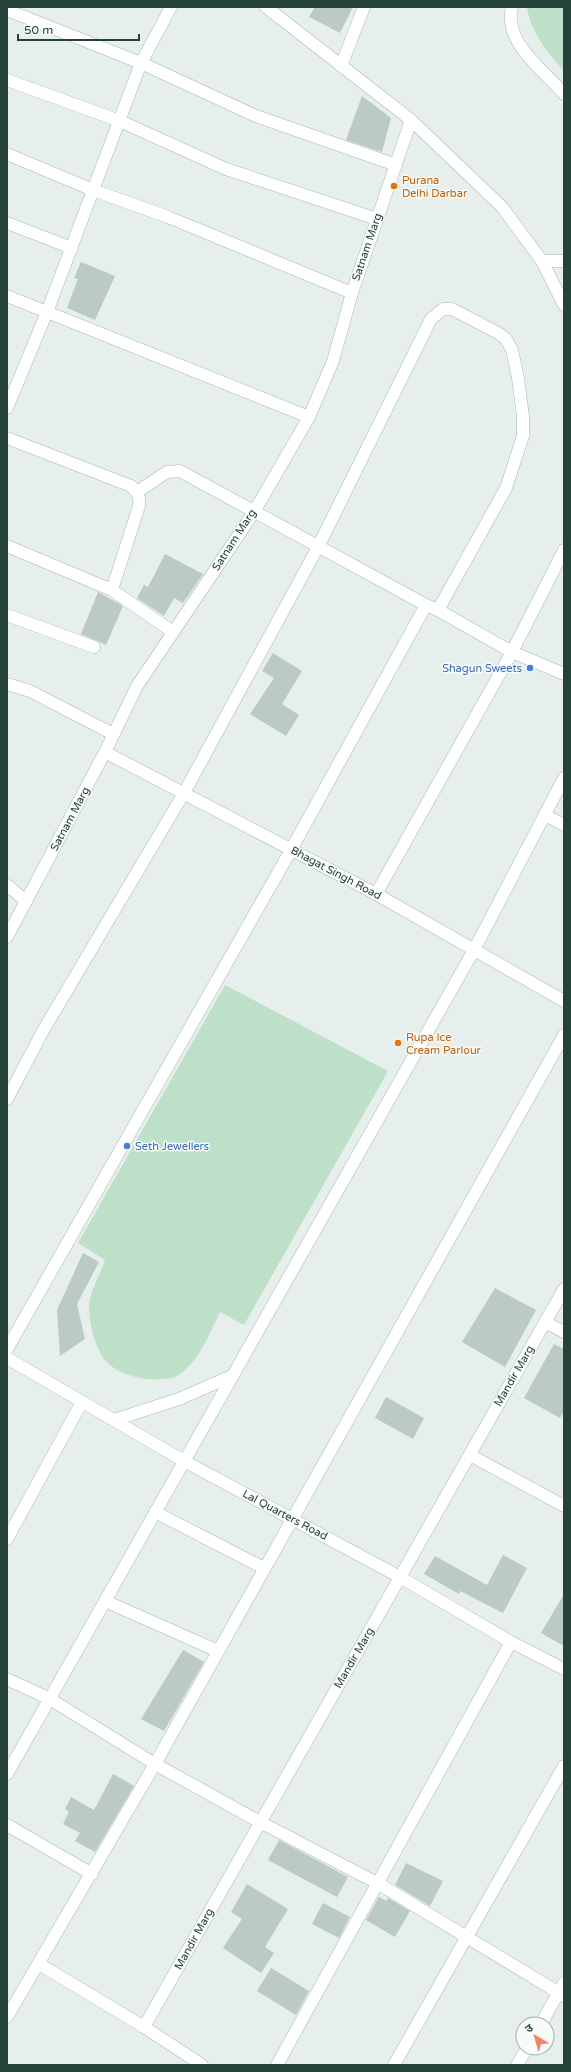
<svg xmlns="http://www.w3.org/2000/svg" width="571" height="2072" font-family="'Varela Round','Noto Sans Devanagari',sans-serif">
	<style>
		.green { fill: #bfe0c8 }
		.building { fill: #bbcac4 }
		.lines { fill: none; stroke-linecap: round; stroke-linejoin: round }
		.minor-casing { stroke: #a8b8b2; stroke-width: 13 }
		.minor { stroke: #fff; stroke-width: 12 }
		.food-dot { fill: #e8710a; stroke: #f7fbf9; stroke-width: 1.5 }
		.shop-dot { fill: #3f7fe0; stroke: #f7fbf9; stroke-width: 1.5 }
		.labels { text-anchor: middle; dominant-baseline: central; stroke-width: 3; stroke-linejoin: round; paint-order: stroke }
		.food-label { font-size: 11px; fill: #c56008; stroke: #f7fbf9; text-anchor: start }
		.street-label { font-size: 11px; fill: #24423a; stroke: #f7fbf9 }
		.shop-label { font-size: 11px; fill: #366cbe; stroke: #f7fbf9; text-anchor: end }
	</style>
	<rect width="100%" height="100%" fill="#e6efeb"/>
	<!-- green -->
	<g class="green">
		<path d="M527,7h37v64c-16,-18 -34,-40 -37,-64z"/>
		<path d="M225,985l163,86 -144,254 -24,-13c-11,22 -20,48 -41,63 -7,5 -31,5 -39,3 -10,-2 -22,-6 -30,-13 -14,-11 -21,-41 -21,-59 1,-15 11,-31 16,-46l-27,-17z"/>
	</g>
	<!-- building -->
	<g class="building">
		<path d="M315,7h38l-13,26 -31,-16z"/>
		<path d="M362,96l29,22 -9,34 -36,-12z"/>
		<path d="M81,262l34,14 -20,44 -28,-12 11,-29 -4,-1z"/>
		<path d="M165,554l38,20 -20,29 -9,-5 -10,18 -27,-18 7,-13 4,2z"/>
		<path d="M98,592l25,14 -17,39 -25,-11z"/>
		<path d="M273,653l29,18 -20,33 17,11 -13,21 -36,-22 24,-36 -12,-7z"/>
		<path d="M83,1253l16,9 -22,42 8,35 -25,17 -3,-46z"/>
		<path d="M495,1288l41,22 -31,57 -43,-25z"/>
		<path d="M554,1344l10,5v62l-4,7 -36,-20z"/>
		<path d="M386,1397l38,21 -11,21 -38,-21z"/>
		<path d="M503,1555l24,13 -24,45 -43,-22 -1,3 -35,-20 11,-18 52,29z"/>
		<path d="M564,1594v52l-23,-13z"/>
		<path d="M183,1650l21,12 -40,69 -23,-12z"/>
		<path d="M113,1774l21,12 -39,66 -20,-11 5,-8 -17,-9 6,-12 -4,-3 6,-12 23,13z"/>
		<path d="M279,1840l69,37 -11,20 -69,-37z"/>
		<path d="M406,1863l37,18 -13,25 -35,-21z"/>
		<path d="M247,1884l41,25 -23,38 9,6 -13,20 -38,-25 19,-29 -11,-7z"/>
		<path d="M379,1897l7,4 2,-3 22,13 -15,26 -29,-17z"/>
		<path d="M323,1903l27,14 -11,21 -27,-14z"/>
		<path d="M271,1968l38,23 -13,24 -39,-24z"/>
	</g>
	<g class="lines">
		<defs>
			<g id="minor">
				<path d="M266,7l145,113 91,87 40,54 22,44"/>
				<path d="M512,7c-9,36 32,63 52,87"/>
				<path d="M7,10l134,53 115,53 140,49"/>
				<path d="M341,66l23,-59"/>
				<path d="M7,80l113,41 106,48 151,50"/>
				<path d="M7,154l86,36 75,27 184,76"/>
				<path d="M7,223l65,25"/>
				<path d="M542,261h22"/>
				<path d="M7,296l302,121"/>
				<path d="M7,408l40,-96 94,-249 30,-56"/>
				<path d="M7,438l124,48c7,7 9,10 8,20l-27,84"/>
				<path d="M137,492l30,-20 13,-1 246,134 12,5 74,42 52,22"/>
				<path d="M7,546l105,44 61,42"/>
				<path d="M7,615l87,32"/>
				<path d="M7,684l23,7 83,43"/>
				<path d="M105,752l271,142 188,107"/>
				<path d="M545,815l19,10"/>
				<path d="M7,885l19,16"/>
				<path d="M376,894l136,-242 52,-102"/>
				<path d="M7,937l98,-185 32,-66 117,-174 55,-95 24,-56 19,-68 59,-173"/>
				<path d="M7,1099l37,-70 140,-236 134,-246 113,-228 12,-10h9l46,24 8,6 6,11 6,28 5,38v20l-17,52 -68,122"/>
				<path d="M545,1322l19,10"/>
				<path d="M7,1349l284,-499 135,-245"/>
				<path d="M7,1358l177,103 216,116 111,65 53,27"/>
				<path d="M114,1420l65,-21 53,-23"/>
				<path d="M470,1455l94,51"/>
				<path d="M155,1512l109,56"/>
				<path d="M7,1539l75,-137"/>
				<path d="M105,1601l113,50"/>
				<path d="M7,1679l43,20 105,65 105,58 119,62 185,112"/>
				<path d="M7,1774l467,-824 90,-172"/>
				<path d="M7,1825l85,49"/>
				<path d="M39,1964l105,63 58,38"/>
				<path d="M7,2017l148,-253 409,-729"/>
				<path d="M541,2024l23,-41"/>
				<path d="M144,2027l420,-738"/>
				<path d="M277,2065l234,-423"/>
				<path d="M394,2065l170,-299"/>
				<path d="M517,2065l10,-17"/>
			</g>
		</defs>
		<!-- minor casing -->
		<use href="#minor" class="minor-casing"/>
		<!-- minor -->
		<use href="#minor" class="minor"/>
	</g>
	<!-- markers -->
	<g class="food-dot">
		<circle cx="394" cy="186" r="4"/>
		<circle cx="398" cy="1043" r="4"/>
	</g>
	<g class="shop-dot">
		<circle cx="530" cy="668" r="4"/>
		<circle cx="127" cy="1146" r="4"/>
	</g>
	<g class="labels">
		<!-- food labels -->
		<g class="food-label">
			<text x="402" y="180">Purana<tspan x="402" dy="13">Delhi Darbar</tspan></text>
			<text x="406" y="1037">Rupa Ice<tspan x="406" dy="13">Cream Parlour</tspan></text>
		</g>
		<!-- street labels -->
		<g class="street-label">
			<text transform="translate(367 247) rotate(-71)">Satnam Marg</text>
			<text transform="translate(234 540) rotate(-57)">Satnam Marg</text>
			<text transform="translate(70 819) rotate(-62)">Satnam Marg</text>
			<text transform="translate(336 873) rotate(28)">Bhagat Singh Road</text>
			<text transform="translate(514 1376) rotate(-60)">Mandir Marg</text>
			<text transform="translate(285 1515) rotate(28)">Lal Quarters Road</text>
			<text transform="translate(354 1658) rotate(-60)">Mandir Marg</text>
			<text transform="translate(194 1939) rotate(-61)">Mandir Marg</text>
		</g>
		<!-- shop labels -->
		<g class="shop-label">
			<text x="522" y="668">Shagun Sweets</text>
			<text x="135" y="1146" text-anchor="start">Seth Jewellers</text>
		</g>
	</g>
	<!-- border -->
	<rect width="571" height="2072" fill="none" stroke="#24423a" stroke-width="16"/>
	<!-- north arrow -->
	<g transform="translate(535 2036) rotate(322)"><circle r="19" fill="#f7fbf9" stroke="#a3b1ad"/>
	<path d="M0-3L7 15L0 10L-7 15Z" fill="#f4845f"/>
	<text y="-6" font-size="11" font-weight="bold" text-anchor="middle" fill="#24423a">उ</text>
	</g>
	<!-- scale -->
	<path d="M18 34v6h121v-6" fill="none" stroke="#24423a" stroke-width="2"/>
	<text x="24" y="34" font-size="12" fill="#24423a" stroke="#f7fbf9" stroke-width="3" paint-order="stroke">50 m</text>
</svg>
